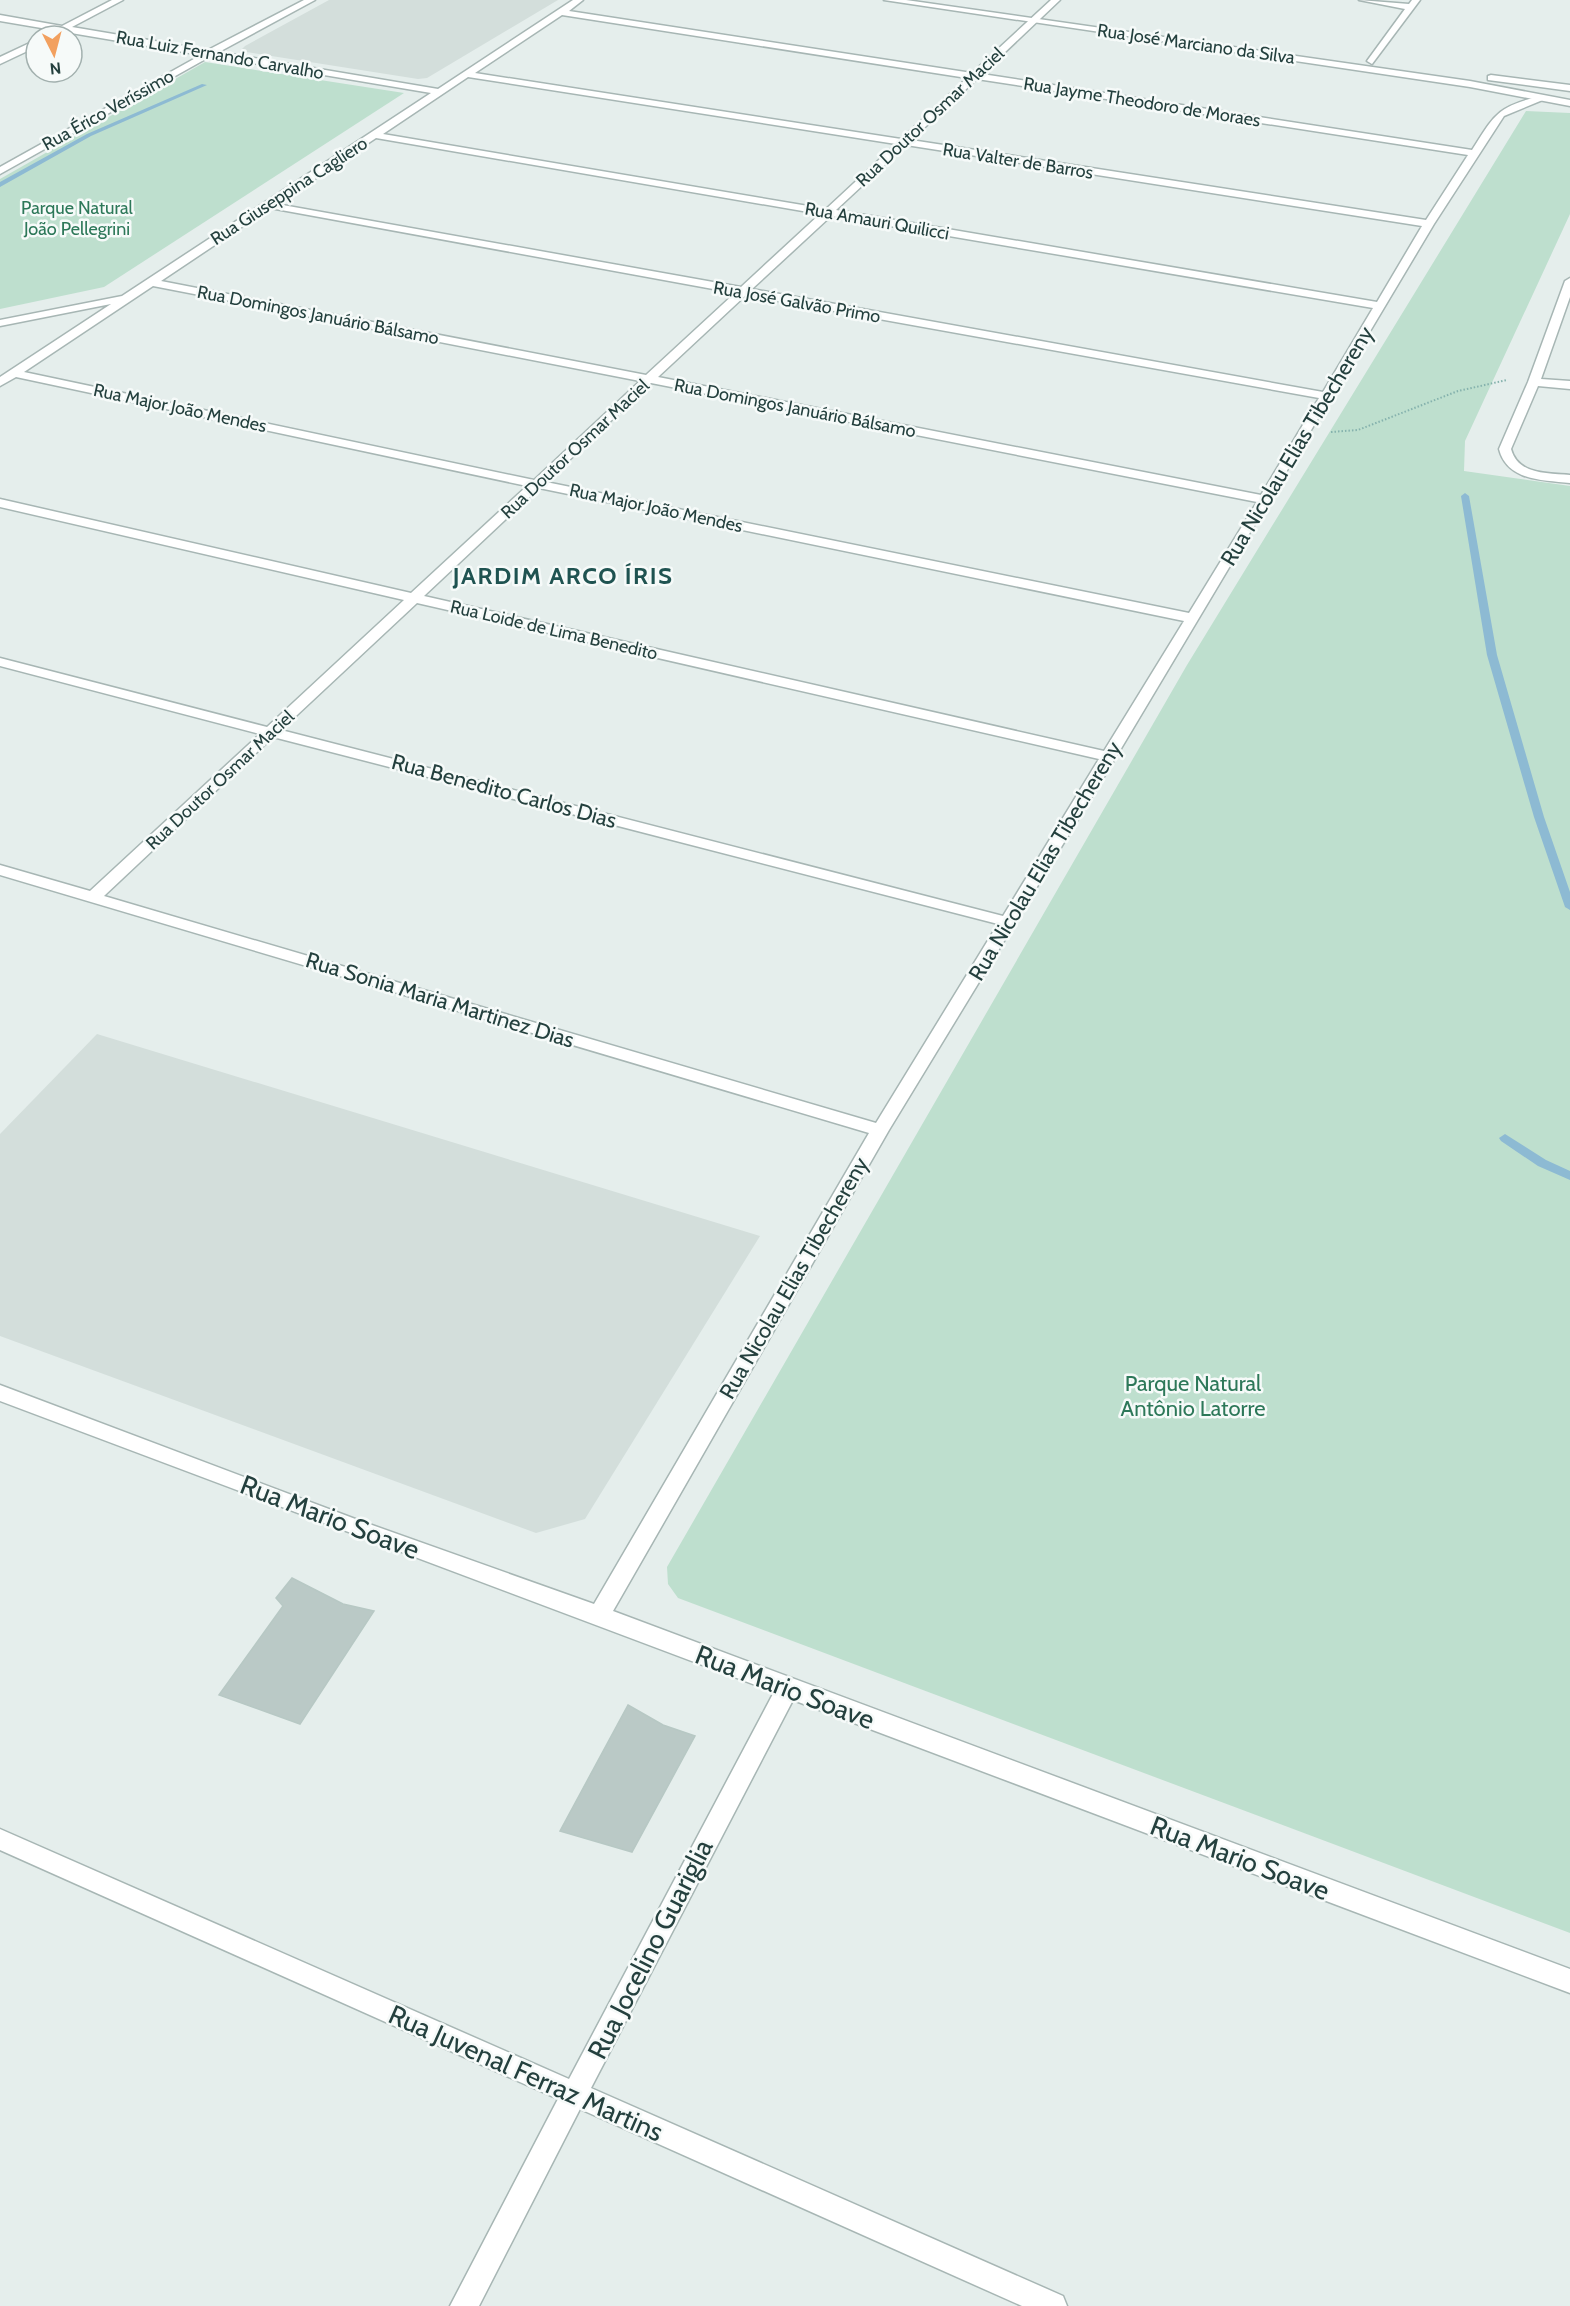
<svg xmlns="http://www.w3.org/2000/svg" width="1570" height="2306" font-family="Cabin,sans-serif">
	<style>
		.built { fill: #d3dedb }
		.green { fill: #bedfce }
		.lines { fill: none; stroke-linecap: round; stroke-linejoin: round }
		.stream { fill: #8dbad3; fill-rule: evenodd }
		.building { fill: #bac9c6; stroke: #b7c8c4; stroke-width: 1.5 }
		.minor-casing { stroke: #a7b6b4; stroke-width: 3 }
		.tertiary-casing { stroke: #a7b6b4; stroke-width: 3 }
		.path { stroke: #85b2ad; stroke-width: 2; stroke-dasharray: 1.5 2; stroke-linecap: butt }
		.minor { fill: #fff; fill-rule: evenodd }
		.tertiary { fill: #fff; fill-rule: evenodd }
		.labels { text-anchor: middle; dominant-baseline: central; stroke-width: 5; stroke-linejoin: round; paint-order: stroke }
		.far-street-label { font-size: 18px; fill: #24403e; stroke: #f6faf9 }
		.far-park-label { font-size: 18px; fill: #2d7859; stroke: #f6faf9 }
		.street-label { font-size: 22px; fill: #24403e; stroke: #f6faf9 }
		.park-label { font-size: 22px; fill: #2d7859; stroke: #f6faf9 }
		.far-district-label { font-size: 24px; font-weight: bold; letter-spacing: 1.5px; fill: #1f5351; stroke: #f6faf9 }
		.near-street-label { font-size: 27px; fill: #24403e; stroke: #f6faf9 }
	</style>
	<rect width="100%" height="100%" fill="#e5eeec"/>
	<!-- built -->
	<g class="built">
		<path d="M329,0h229l-131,78 -9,1 -178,-28 5,-5z"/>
		<path d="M97,1034l663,202 -175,283 -49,14 -536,-197v-202z"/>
	</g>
	<!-- green -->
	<g class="green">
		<path d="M205,62l199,31 -300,194 -104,22v-130z"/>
		<path d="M1526,111l44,2v101l-105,227 -1,30 106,15v1447l-892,-335 -10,-14 -1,-17 520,-902z"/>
	</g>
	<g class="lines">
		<!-- stream -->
		<g class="stream">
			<path d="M202,84l5,1 -116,51 -91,51v-5l87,-48z"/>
			<path d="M1465,493l4,3 28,159 47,162 26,75v18l-5,-3 -31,-90 -47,-162 -26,-159z"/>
			<path d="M1505,1134l41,26 24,11v9l-32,-14 -37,-25 -2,-3z"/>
		</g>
	</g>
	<!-- building -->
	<g class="building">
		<path d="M292,1578l51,26 31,7 -74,113 -81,-29 64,-89 -7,-8z"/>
		<path d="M628,1705l35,20 32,11 -63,116 -72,-21z"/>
	</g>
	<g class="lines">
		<defs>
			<g id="minor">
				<path d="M112,0h11l-51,27 136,23 96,-50h11l-96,52 219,37 135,-89h10l-14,11 403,62 79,-73h9l-78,74 490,76c23,-36 25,-43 68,-54l5,3 -41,17 -70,108 -318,533 -227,373 -276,481 957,358v24l-777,-293 -202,388 472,208 4,10h-45l-442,-197 -101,197h-29l108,-207 -558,-249v-21l569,250 205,-387 -774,-291v-16l358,135 236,84 275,-471 -869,-258v-10l90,26 170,-157 -260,-68v-8l267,69 137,-127 -404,-93v-8l411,94 116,-107 -511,-109 -16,9v-9l111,-73 -111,22v-6l122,-24 309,-203 -220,-37 -211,118v-7l201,-112 -201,-34v-6l62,11zM562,15l405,63 -66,61 -426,-66zM468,77l428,67 -70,65 -443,-75zM977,79l491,76 -42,65 -515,-80zM376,138l444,76 -79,73 -464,-83zM906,145l516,81 -45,76 -541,-92zM270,208l465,85 -89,82 -485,-94zM831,216l542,92 -50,84 -571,-103zM153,286l487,95 -106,99 -510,-108zM746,295l573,103 -58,97 -603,-118zM651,383l606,119 -68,111 -643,-131zM539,488l645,133 -80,130 -680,-155zM417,603l682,156 -96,157 -722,-186zM273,737l725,187 -122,199 -772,-227z"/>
				<path d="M1359,0l50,4 3,-4h8l-48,64 -5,-3 38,-52z"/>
				<path d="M36,40v7l-36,17v-7z"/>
				<path d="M1570,278v19l-29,82 29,2v8l-32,-3 -27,63c7,26 37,24 59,26v8c-27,-3 -63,-2 -71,-34l29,-67 37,-101z"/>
			</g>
			<g id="tertiary">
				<path d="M884,0h22l564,81 100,19v6l-100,-19z"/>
				<path d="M1491,75l79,10v6l-82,-11v-4z"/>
			</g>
		</defs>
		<!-- minor casing -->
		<use href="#minor" class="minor-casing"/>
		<!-- tertiary casing -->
		<use href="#tertiary" class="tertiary-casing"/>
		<!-- path -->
		<path class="path" d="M1331,432l27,-2 100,-39 49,-11"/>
		<!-- minor -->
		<use href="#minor" class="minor"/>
		<!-- tertiary -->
		<use href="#tertiary" class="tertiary"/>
	</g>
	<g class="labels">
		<!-- far-street labels -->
		<g class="far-street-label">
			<text transform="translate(1196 44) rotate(8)">Rua José Marciano da Silva</text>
			<text transform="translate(220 55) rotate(10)">Rua Luiz Fernando Carvalho</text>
			<text transform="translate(1142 102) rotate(9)">Rua Jayme Theodoro de Moraes</text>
			<text transform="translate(108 110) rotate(-29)">Rua Érico Veríssimo</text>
			<text transform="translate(930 117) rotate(-43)">Rua Doutor Osmar Maciel</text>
			<text transform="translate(1018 161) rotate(9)">Rua Valter de Barros</text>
			<text transform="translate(289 191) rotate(-33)">Rua Giuseppina Cagliero</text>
			<text transform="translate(877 221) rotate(10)">Rua Amauri Quilicci</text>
			<text transform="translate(797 302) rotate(10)">Rua José Galvão Primo</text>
			<text transform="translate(318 315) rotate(11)">Rua Domingos Januário Bálsamo</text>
			<text transform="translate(180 408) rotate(12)">Rua Major João Mendes</text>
			<text transform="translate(795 408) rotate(11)">Rua Domingos Januário Bálsamo</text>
			<text transform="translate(575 449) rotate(-43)">Rua Doutor Osmar Maciel</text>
			<text transform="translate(656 508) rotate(12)">Rua Major João Mendes</text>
			<text transform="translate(554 630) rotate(13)">Rua Loide de Lima Benedito</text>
			<text transform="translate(220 780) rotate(-43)">Rua Doutor Osmar Maciel</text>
		</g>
		<!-- far-park labels -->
		<g class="far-park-label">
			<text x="77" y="208">Parque Natural<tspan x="77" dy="21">João Pellegrini</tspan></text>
		</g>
		<!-- street labels -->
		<g class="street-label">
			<text transform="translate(1297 446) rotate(-59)">Rua Nicolau Elias Tibechereny</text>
			<text transform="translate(504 791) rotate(15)">Rua Benedito Carlos Dias</text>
			<text transform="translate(1045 861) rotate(-59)">Rua Nicolau Elias Tibechereny</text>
			<text transform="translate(440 1000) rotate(17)">Rua Sonia Maria Martinez Dias</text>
			<text transform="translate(794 1278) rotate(-60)">Rua Nicolau Elias Tibechereny</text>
		</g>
		<!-- park labels -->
		<g class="park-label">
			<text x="1193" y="1383">Parque Natural<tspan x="1193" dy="25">Antônio Latorre</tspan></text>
		</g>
		<!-- far-district labels -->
		<g class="far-district-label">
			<text x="563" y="575">JARDIM ARCO ÍRIS</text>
		</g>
		<!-- near-street labels -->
		<g class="near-street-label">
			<text transform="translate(330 1517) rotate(21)">Rua Mario Soave</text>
			<text transform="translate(785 1687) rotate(21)">Rua Mario Soave</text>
			<text transform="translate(1240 1858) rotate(21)">Rua Mario Soave</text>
			<text transform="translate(650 1949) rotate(-63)">Rua Jocelino Guariglia</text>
			<text transform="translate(526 2073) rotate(24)">Rua Juvenal Ferraz Martins</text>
		</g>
	</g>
	<!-- north arrow -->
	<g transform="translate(54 54) rotate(174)"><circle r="28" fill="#f6faf9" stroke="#a2b0ae" stroke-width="1.5"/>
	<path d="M0-4.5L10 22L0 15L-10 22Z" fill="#f2a05f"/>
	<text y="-9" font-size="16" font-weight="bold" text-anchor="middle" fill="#24403e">N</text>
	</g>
</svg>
